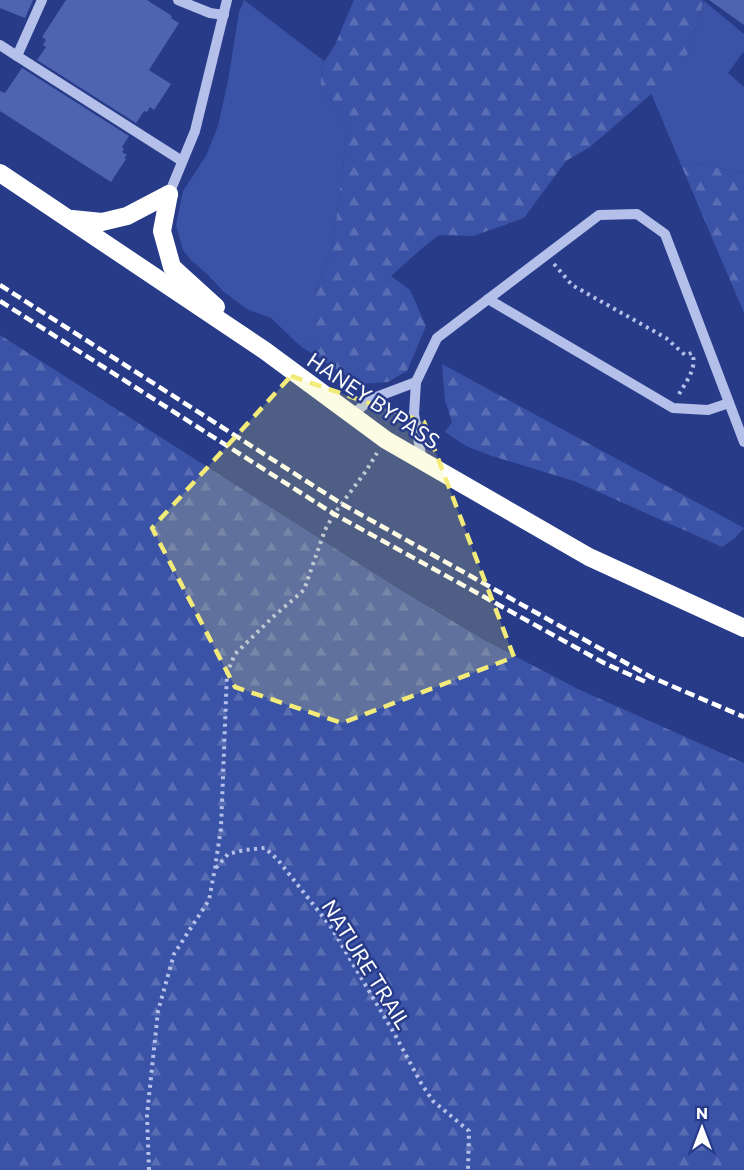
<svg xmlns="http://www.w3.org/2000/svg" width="744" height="1170" font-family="Commissioner,sans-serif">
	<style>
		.grass { fill: #3b53a6 }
		.forest { fill: url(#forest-firs) }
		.building { fill: #4f64b1 }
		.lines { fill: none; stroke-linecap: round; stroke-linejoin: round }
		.path { stroke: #b4c0e9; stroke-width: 4; stroke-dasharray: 3 4.5; stroke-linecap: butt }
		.minor { stroke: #b4c0e9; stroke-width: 10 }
		.highway { stroke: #fff; stroke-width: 18 }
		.rail { stroke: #fff; stroke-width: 4.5; stroke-dasharray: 10 4.5; stroke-linecap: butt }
		.marked { fill: #f2eb79; fill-opacity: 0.2; stroke: #f2eb79; stroke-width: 4.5; stroke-dasharray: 12 8; stroke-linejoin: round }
		.labels { text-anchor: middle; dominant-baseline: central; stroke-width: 5; stroke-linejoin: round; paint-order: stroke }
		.street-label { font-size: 21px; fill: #fff; stroke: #273b89 }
	</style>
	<defs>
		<pattern id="forest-firs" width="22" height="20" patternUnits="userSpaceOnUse" patternTransform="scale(1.5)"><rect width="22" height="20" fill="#3b53a6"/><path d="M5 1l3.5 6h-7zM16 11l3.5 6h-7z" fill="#586db3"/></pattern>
	</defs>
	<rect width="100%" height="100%" fill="#273b89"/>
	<!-- grass -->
	<g class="grass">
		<path d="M244,0l80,61 -2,4 -2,25 19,18 8,24 -11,90 -5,27 -16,45v46l-16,5 -28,-27 -24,-9 -23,-17 -16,-17 -17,-15 -8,-10 -7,-25 7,-34 23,-35 12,-30 10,-45 11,-69z"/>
		<path d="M704,1l40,33v17l-16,22 16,14v86l-65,-13 -28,-67 36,-37z"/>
	</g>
	<!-- forest -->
	<g class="forest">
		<path d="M354,0h348l2,1 -17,55 -23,27 -74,64 -24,14 -42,57 -51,18 -34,-1 -18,14 -30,27 19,14 16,36 -19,45 -19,11 -30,2 -59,-39 16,-5v-46l16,-45 5,-27 11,-90 -8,-24 -19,-18 2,-25 13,-20z"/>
		<path d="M679,160l65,13v140z"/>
		<path d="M0,335l394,251 90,54 94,49 166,74v407h-744z"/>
		<path d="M442,364l302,164 -9,10 -13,9 -148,-66 -85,-26 -23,-9 -21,-14 7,-10 -7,-22z"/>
	</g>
	<!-- building -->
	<g class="building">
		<path d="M0,0h33l-8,18 -25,-10z"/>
		<path d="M66,0h81l25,16 -1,2 8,5 -30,47 22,14 -17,26 -4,-3 -3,5 -3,-1 -8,12 -99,-63 9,-13 -3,-2 3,-5 -4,-3z"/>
		<path d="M709,0h35v25z"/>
		<path d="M22,68l107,68 -7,11 2,2 -2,3 5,3 -3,3 2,1 -15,23 -111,-71v-20l5,2z"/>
	</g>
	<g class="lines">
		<!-- path -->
		<g class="path">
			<path d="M554,264l18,21 94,53 19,17 7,-2c6,15 -7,30 -14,43"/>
			<path d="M216,868l12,-14 17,-4 20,-2 13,12 53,67 63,106 27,50 12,18 36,30 -1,39"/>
			<path d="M149,1170l-2,-55 11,-104 16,-57 35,-54 6,-32 6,-40 6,-155 8,-19 39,-38 30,-26 21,-60 9,-16 32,-43 11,-18"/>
		</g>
		<!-- minor -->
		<g class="minor">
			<path d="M42,0l-25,56 165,105"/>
			<path d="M178,0l32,13 14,2"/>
			<path d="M0,45l17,11"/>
			<path d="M169,194l26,-63 32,-131"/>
			<path d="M488,299l185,109 35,2 21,-7"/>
			<path d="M352,415l19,-16 45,-17"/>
			<path d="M422,461l-8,-47 2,-32 21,-44 162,-123 38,-1 28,20 79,208"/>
		</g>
		<!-- highway -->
		<g class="highway">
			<path d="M0,173l264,177 122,90 203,117 155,71"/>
			<path d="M169,194l-7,37 10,36 44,40"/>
			<path d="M72,219l30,3 25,-6 42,-22"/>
		</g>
		<!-- rail -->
		<g class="rail">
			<path d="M0,285l342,219 309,173 93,40"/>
			<path d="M0,301l334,213 270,149 42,19"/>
		</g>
	</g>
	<!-- marked area -->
	<path class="marked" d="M291,376l133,46 90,235 -172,66 -107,-36 -83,-159z"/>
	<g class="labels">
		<!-- street labels -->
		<g class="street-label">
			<text transform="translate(374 400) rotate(34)">HANEY BYPASS</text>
			<text transform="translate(367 964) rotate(58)">NATURE TRAIL</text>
		</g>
	</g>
	<!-- north arrow -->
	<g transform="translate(702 1128)" stroke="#273b89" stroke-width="4.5" paint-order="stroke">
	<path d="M0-4.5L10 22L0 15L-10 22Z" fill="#ffffff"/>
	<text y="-9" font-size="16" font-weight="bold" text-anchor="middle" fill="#ffffff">N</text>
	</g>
</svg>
